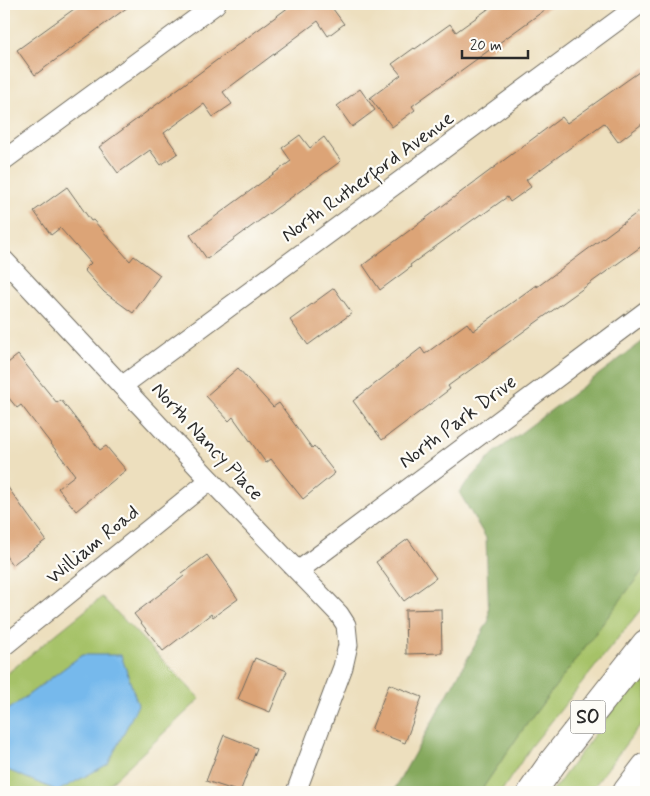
<svg xmlns="http://www.w3.org/2000/svg" width="650" height="796" font-family="Mynerve,sans-serif">
	<style>
		.green { fill: #a6c268; stroke: #68764a }
		.forest { fill: #84a85c; stroke: #586a44 }
		.water { fill: #76b9ec; stroke: #50728c }
		.building { fill: #dca477 }
		.lines { fill: none; stroke-linecap: round; stroke-linejoin: round }
		.minor-casing { stroke: #6f6a5e; stroke-width: 21 }
		.motorway-casing { stroke: #6f6a5e; stroke-width: 30 }
		.minor { stroke: #fff; stroke-width: 19 }
		.motorway { stroke: #fff; stroke-width: 28 }
		.labels { text-anchor: middle; dominant-baseline: central; stroke-width: 4.5; stroke-linejoin: round; paint-order: stroke }
		.shield { fill: #fdfcf7; stroke: #6a6a68; stroke-width: 1 }
		.shield-label { font-size: 19px; font-weight: bold; fill: #2b2b2b }
		.street-label { font-size: 20px; fill: #2b2b2b; stroke: #fdfcf7 }
	</style>
	<rect width="100%" height="100%" fill="#fdfcf7"/>
	<filter id="ink" filterUnits="userSpaceOnUse"><feTurbulence type="fractalNoise" baseFrequency=".02" numOctaves="2"/><feDisplacementMap in="SourceGraphic" scale="10" xChannelSelector="R" yChannelSelector="G"/><feConvolveMatrix kernelMatrix="1 2 1 2 8 2 1 2 1" color-interpolation-filters="sRGB"/></filter>
	<filter id="wash" filterUnits="userSpaceOnUse"><feTurbulence type="fractalNoise" baseFrequency=".0096" numOctaves="4" result="noise"/><feDisplacementMap in="SourceGraphic" scale="20" xChannelSelector="R" yChannelSelector="G"/><feGaussianBlur stdDeviation="1.12" result="paint"/><feColorMatrix in="noise" values="0 0 0 0 0 0 0 0 0 0 0 0 0 0 0 0 0 1.4 0 .05"/><feComposite in="paint" operator="in"/></filter>
	<g filter="url(#wash)">
		<rect width="100%" height="100%" fill="#eddfbe"/>
		<!-- green -->
		<g class="green">
			<path d="M646,566v37l-115,144 -30,45h-21l41,-60z"/>
			<path d="M102,597l98,102 -99,93h-97v-30l1,7 77,-114 -78,58v-37z"/>
			<path d="M646,667v52l-12,14 -44,59h-38l61,-83z"/>
		</g>
		<!-- forest -->
		<path class="forest" d="M646,339v227l-125,166 -41,60h-87l96,-172 -3,-82 -27,-46 35,-39z"/>
		<!-- water -->
		<path class="water" d="M82,655h39l17,50 -30,59 -50,27 -53,-22 -1,-7v-49z"/>
		<g id="blocks">
			<!-- building -->
			<g class="building">
				<path d="M81,4h51l-97,71 -18,-25z"/>
				<path d="M293,4h48l-8,5 11,15 -16,12 -10,-15 -95,71 9,12 -19,13 -9,-13 -40,29 14,20 -17,12 -11,-15 -32,23 -19,-26z"/>
				<path d="M495,4h58l-141,102 3,4 -23,17 -22,-29 31,-23 -9,-11 22,-16 1,1 35,-25 6,8z"/>
				<path d="M646,67v54l-28,21 -14,-19 -78,57 5,7 -21,15 -3,-5 -25,18 -1,-1 -71,51 1,2 -31,23 -17,-25 199,-148 5,6z"/>
				<path d="M360,89l15,21 -23,17 -15,-21z"/>
				<path d="M300,135l10,13 14,-11 17,24 -134,98 -17,-24 101,-74 -9,-13z"/>
				<path d="M67,187l24,34 2,-1 37,41 4,-5 26,19 -27,38 -29,-21 -20,-22 7,-7 -31,-35 -9,7 -17,-24z"/>
				<path d="M638,212l8,12v19l-198,143 2,3 -68,51 -29,-39 68,-53 4,6 42,-31 6,8 63,-46 1,2z"/>
				<path d="M334,288l18,25 -44,32 -18,-25z"/>
				<path d="M18,355l39,48 4,-3 39,50 6,-4 20,24 -50,41 -18,-23 17,-13 -54,-70 -4,3 -13,-16v-26z"/>
				<path d="M238,368l35,39 6,-4 33,45 2,-2 21,27 -32,26 -32,-40 -5,4 -33,-46 -4,4 -23,-25z"/>
				<path d="M4,482l42,58 -34,25 -8,-12z"/>
				<path d="M408,539l28,39 -32,23 -28,-39z"/>
				<path d="M207,555l31,44 -25,18 -2,-3 -48,37 -29,-37 50,-38 -2,-3z"/>
				<path d="M441,609l1,44 -36,1 -1,-44z"/>
				<path d="M255,658l32,13 -17,41 -32,-13z"/>
				<path d="M389,684l33,13 -17,46 -34,-13z"/>
				<path d="M224,735l33,13 -17,44 -34,-11z"/>
			</g>
		</g>
	</g>
	<g filter="url(#ink)">
		<use href="#blocks" fill-opacity="0" stroke="#6f6a5e" stroke-width="1"/>
		<g class="lines">
			<defs>
				<g id="minor">
					<path d="M4,160l212,-156"/>
					<path d="M4,260l206,220 129,134 7,11 2,20 -5,22 -47,125"/>
					<path d="M122,386l518,-382"/>
					<path d="M298,571l348,-260"/>
					<path d="M4,646l206,-166"/>
				</g>
				<g id="motorway">
					<path d="M532,792l21,-30 93,-118"/>
					<path d="M627,792l19,-25"/>
				</g>
			</defs>
			<!-- minor casing -->
			<use href="#minor" class="minor-casing"/>
			<!-- motorway casing -->
			<use href="#motorway" class="motorway-casing"/>
			<!-- minor -->
			<use href="#minor" class="minor"/>
			<!-- motorway -->
			<use href="#motorway" class="motorway"/>
		</g>
	</g>
	<g class="labels">
		<!-- shield labels -->
		<rect class="shield" x="570.5" y="700.5" width="35" height="33" rx="4"/>
		<g class="shield-label">
			<text x="588" y="717">SO</text>
		</g>
		<!-- street labels -->
		<g class="street-label">
			<text transform="translate(368 177) rotate(-36)">North Rutherford Avenue</text>
			<text transform="translate(458 422) rotate(-37)">North Park Drive</text>
			<text transform="translate(207 442) rotate(47)">North Nancy Place</text>
			<text transform="translate(93 545) rotate(-39)">William Road</text>
		</g>
	</g>
	<!-- margin -->
	<rect width="650" height="796" fill="none" stroke="#fdfcf7" stroke-width="20"/>
	<!-- scale -->
	<path d="M462 50v8h66v-8" fill="none" stroke="#2b2b2b" stroke-width="2.5"/>
	<text x="470" y="50" font-size="15" fill="#2b2b2b" stroke="#fdfcf7" stroke-width="4" paint-order="stroke">20 m</text>
</svg>
